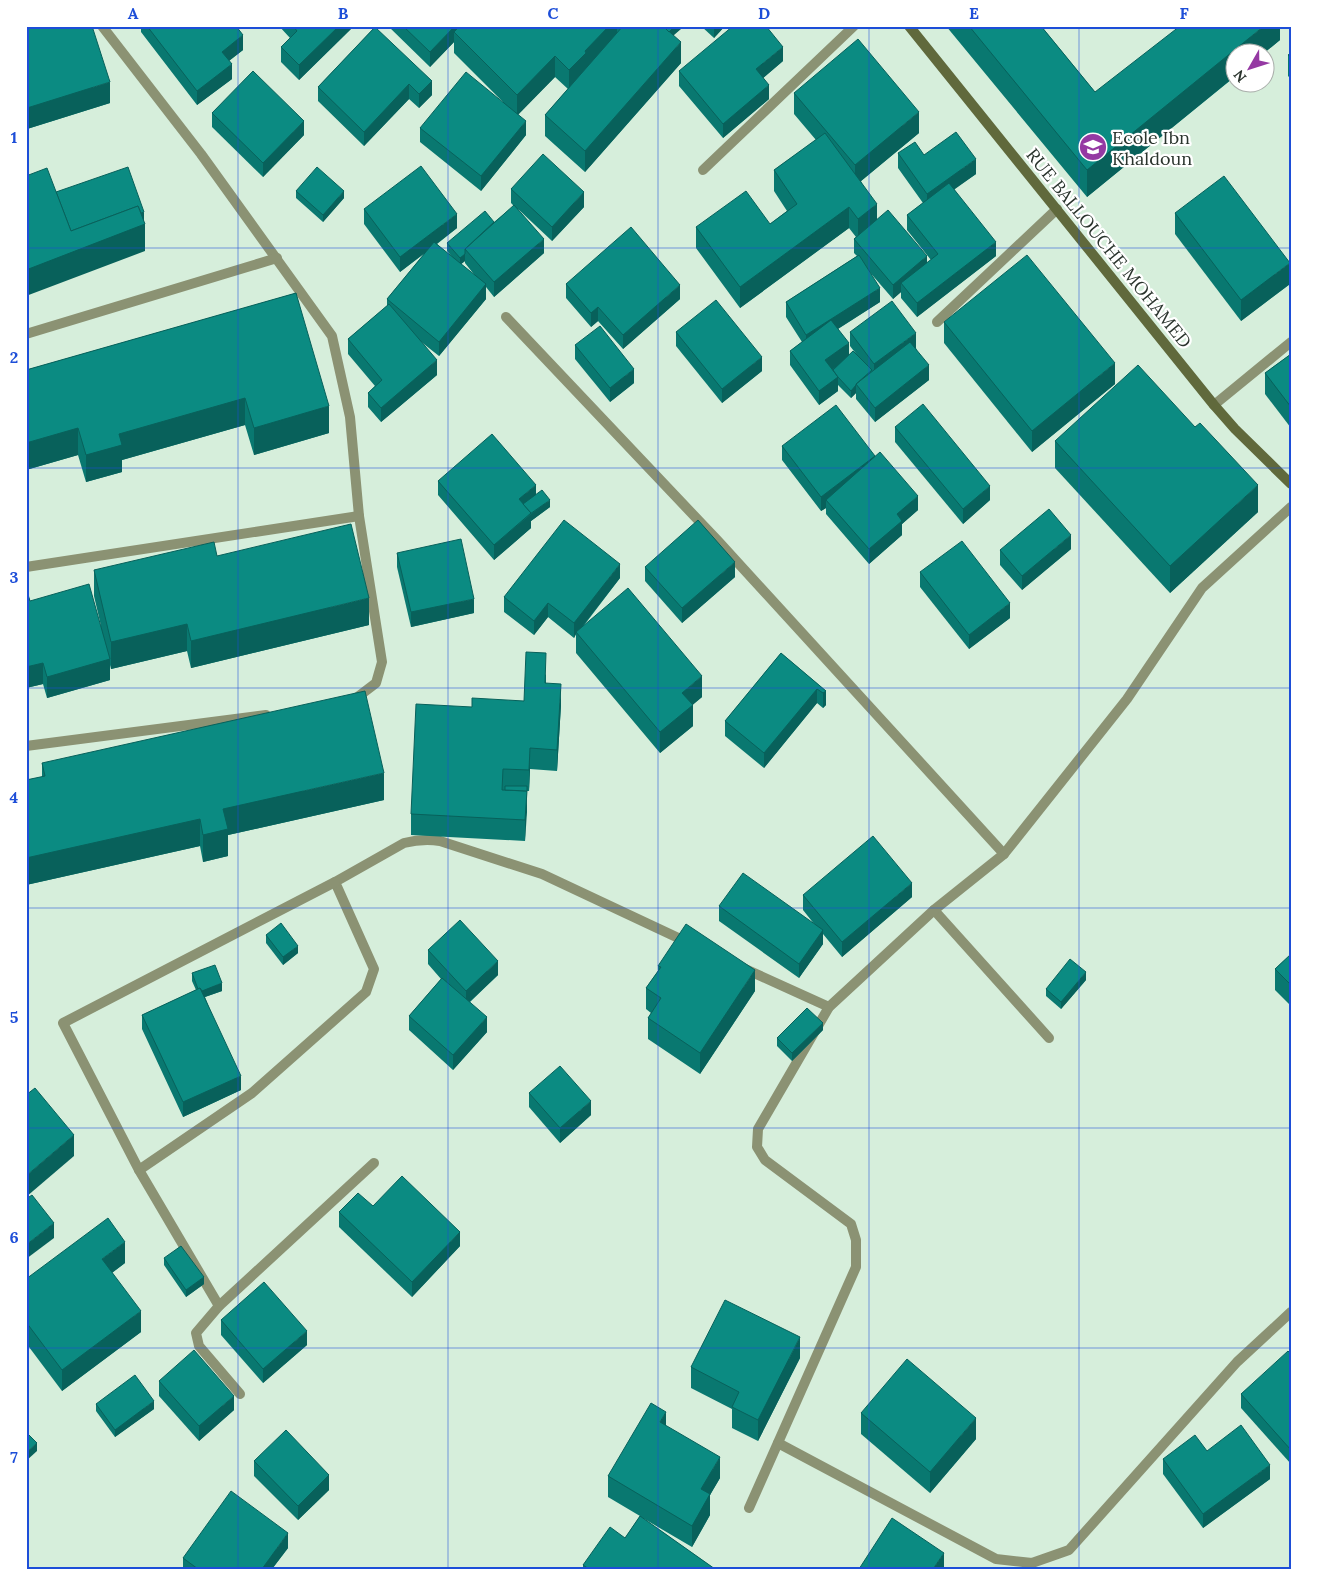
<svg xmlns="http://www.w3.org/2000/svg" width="1317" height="1595" font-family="Lora,serif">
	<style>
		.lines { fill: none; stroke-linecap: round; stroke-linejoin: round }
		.lane { stroke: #8b9273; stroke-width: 10 }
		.street { stroke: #8b9273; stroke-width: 10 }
		.secondary { stroke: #60693c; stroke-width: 10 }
		.wall { fill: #097870; fill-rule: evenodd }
		.shaded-wall { fill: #08615b }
		.building { fill: #0b8b82; stroke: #08615b }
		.grid { fill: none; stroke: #1d4ed8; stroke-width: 1; stroke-opacity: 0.55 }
		.labels { text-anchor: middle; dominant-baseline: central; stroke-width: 4.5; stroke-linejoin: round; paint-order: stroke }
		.poi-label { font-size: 18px; fill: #2a342d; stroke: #fff; text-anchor: start }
		.street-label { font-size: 18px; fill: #2a342d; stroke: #fff }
		.neatline { fill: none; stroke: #1d4ed8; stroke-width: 2 }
		.grid-label { font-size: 16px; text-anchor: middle; font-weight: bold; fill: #1d4ed8 }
	</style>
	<rect width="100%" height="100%" fill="#d6eedb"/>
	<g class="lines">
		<!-- lane -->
		<path class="lane" d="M1214,405l77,-63"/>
		<!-- street -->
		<g class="street">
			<path d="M102,26l99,128 131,182 18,81 9,99 23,146 -6,21 -21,16"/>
			<path d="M703,170l151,-144"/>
			<path d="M506,317l212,224 286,313"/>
			<path d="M937,322l120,-113"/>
			<path d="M26,334l251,-76"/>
			<path d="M26,567l333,-51"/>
			<path d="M26,746l240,-31"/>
			<path d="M934,910l115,128"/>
			<path d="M743,968l86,39"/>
			<path d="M139,1170l113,-77 114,-101 8,-23 -39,-87 69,-39c12,-3 23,-4 36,-2l102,33 147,69"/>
			<path d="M219,1306l-80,-136 -76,-147 272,-141"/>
			<path d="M240,1394l-41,-48 -3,-13 23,-27 155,-143"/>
			<path d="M778,1443l218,116 36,4 37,-13 168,-188 54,-50"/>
			<path d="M749,1508l107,-241v-27l-5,-16 -86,-64 -8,-13 1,-18 71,-122 105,-97 70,-56 123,-155 75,-111 89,-81"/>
		</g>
		<!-- secondary -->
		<path class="secondary" d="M909,26l305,379 21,24 56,55"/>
	</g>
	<!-- wall -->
	<g class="wall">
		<path d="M26,26l84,77 -83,26 -1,-3z"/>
		<path d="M141,26h95l7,24 -14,11 3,18 -35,26 -56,-73z"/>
		<path d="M279,26h74v1l-54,53 -18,-18v-15l9,-9z"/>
		<path d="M388,26h294v2l-9,7 8,28 -96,109 -40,-36v-21l23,-26 -13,-12 -37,37 8,21 -45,56 -61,-49v-14l83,-26 -49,-49v-11l-24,25z"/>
		<path d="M701,26h24l-11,12z"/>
		<path d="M946,26h95l54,66 185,-66v14l-193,157z"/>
		<path d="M375,27l57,68 -13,13 -10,-9 -45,47 -46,-45v-14z"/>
		<path d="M1291,53v26l-3,-3v-21z"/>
		<path d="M783,61l-20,17 6,21 -46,39 -44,-52v-15z"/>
		<path d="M794,93l125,40 -58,48 16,38 50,44 4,-3 -24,-30v-15l16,-12 -25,-35v-15l26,2 52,19 -22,15 42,67 -79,61 -16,-19v-6l-8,7 -26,-30 13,33 -42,27 11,27 8,-1 -7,-9v-14l66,16 13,32 -54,42 -19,-23v-6l-5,5 -13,-13v6l-19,14 -29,-40v-14l12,-9 -16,-25v-15l71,-46 -3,-3v-14l2,-2 -7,-9 -109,80 -44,-60v-21l74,-3 17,-13 -13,-20v-21l42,-30 -22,-26z"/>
		<path d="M212,113l92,22 -41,42 -51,-50z"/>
		<path d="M511,189l73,18 -32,34 -34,-32 26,44 -50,44 -8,-10v12l-47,57 -19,-15 17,34 -56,47 -13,-15v-14l7,-7 -27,-32v-15l39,-33v-7l38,-46 -25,19 -36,-48v-15l93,19 -20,16 16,14 -6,-7v-8l47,-21 20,-16 -3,-3zM465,261v2l11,14 -15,-13z"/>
		<path d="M296,191l48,7 -21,24 -27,-24z"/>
		<path d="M1175,213l115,71 -49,37 -66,-87z"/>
		<path d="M566,284l114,15 -57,50 -25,-28 -7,6 -25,-29z"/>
		<path d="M296,293l33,140 -75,22 -9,-30 -123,35v12l-36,10 -8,-27 -52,15v-100z"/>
		<path d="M944,322l171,62 -83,68 -88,-109z"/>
		<path d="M676,332l86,39 -40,32 -46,-57z"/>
		<path d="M575,345l59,38 -24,19 -35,-43z"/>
		<path d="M1291,354v74l-26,-34v-21z"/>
		<path d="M895,427l95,73 -27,24 -68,-82z"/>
		<path d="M1055,441l203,71 -88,81 -115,-125z"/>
		<path d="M782,446l93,10 43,54 -16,14v11l-33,29 -43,-50v-6l-5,3 -39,-51z"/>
		<path d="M438,481l98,14 14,12 -19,14v7l-37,32 -56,-65z"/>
		<path d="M1071,549l-49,41 -22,-25v-15z"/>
		<path d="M397,553l77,60 -63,14 -14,-60z"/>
		<path d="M217,556l152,69 -178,43 -4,-17 -76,18 -1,-4v15l-63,18 -4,-14 -17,4v-100l4,13 71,25 -7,-30v-26z"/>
		<path d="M645,567l90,10 -53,46 -37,-42z"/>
		<path d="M920,572l90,46 -41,31 -49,-62z"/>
		<path d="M620,578l-38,50 120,69 -10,8 1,21 -33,27 -84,-100v-19l-2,4 -26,-21 -14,18 -30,-23v-15z"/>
		<path d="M781,653l45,38v14l-3,3 -6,-5 -53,65 -39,-32v-15z"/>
		<path d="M546,674v9l15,22 -4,66 -27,-2 -1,22h-2l-2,50 -114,-6v-21l61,-107 52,-6z"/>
		<path d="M42,763l342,37 -156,35v21l-25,6 -3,-16 -174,39v-105l16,-3z"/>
		<path d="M803,895l109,2 -70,60 -19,-23v10l-24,34 -80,-57v-15l96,19 -12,-15z"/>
		<path d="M266,935l32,18 -15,12 -17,-22z"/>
		<path d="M428,950l70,25 -28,27 17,30 -34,38 -44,-40v-14l32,-37 -13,-15z"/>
		<path d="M1291,954v52l-16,-16v-21z"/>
		<path d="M658,966l97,25 -55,83 -52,-35v-21l3,-5 -5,-4v-21l12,-17z"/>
		<path d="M192,973l30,18 -17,6 36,93 -58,27 -41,-88v-14l54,-25 -4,-9z"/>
		<path d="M1086,980l-25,29 -15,-13v-7z"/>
		<path d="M823,1030l-31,31 -15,-15v-8z"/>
		<path d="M529,1093l62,22 -31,28 -31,-36z"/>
		<path d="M373,1206l87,40 -48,51 -73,-70v-15z"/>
		<path d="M164,1258l40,26 -18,13 -22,-32z"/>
		<path d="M125,1263l-13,10 29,59 -79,59 -36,-48v-64z"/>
		<path d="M221,1320l86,25 -44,38 -42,-48z"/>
		<path d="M1291,1354v110l-50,-56v-14z"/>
		<path d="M800,1358l-42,83 -26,-13v-19l-41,-21v-21z"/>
		<path d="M159,1381l75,29 -35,31 -40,-45z"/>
		<path d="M96,1404l58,5 -39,28 -19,-26z"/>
		<path d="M861,1413l115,26 -46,54 -69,-59z"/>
		<path d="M666,1426l54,52 -10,17v20l-18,32 -51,-30 74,52h-132v-4l42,-27 15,-22 -32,-19v-21z"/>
		<path d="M1163,1459l107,20 -67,49 -40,-54z"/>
		<path d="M254,1461l75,29 -31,30 -44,-44z"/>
		<path d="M288,1548l-16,21h-89v-11z"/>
	</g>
	<!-- shaded-wall -->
	<g class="shaded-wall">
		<path d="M339,26l14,1 -54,53v-15z"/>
		<path d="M455,26h14l-15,6v10l-24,25v-15z"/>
		<path d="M609,26h8v13l-48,52v-21l16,-19z"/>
		<path d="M675,26h7v2l-17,15v-7z"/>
		<path d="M714,26h11l-11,12z"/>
		<path d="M1264,26h16v14l-16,13 -30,-1v25l-147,120v-27z"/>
		<path d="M243,35v15l-21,16v-14z"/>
		<path d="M681,42v21l-96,109v-21z"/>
		<path d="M783,47v14l-27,23v-15z"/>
		<path d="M555,56v21l-38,39v-21z"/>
		<path d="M232,64v15l-35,26v-14z"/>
		<path d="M432,81v14l-13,13v-14z"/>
		<path d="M110,82v21l-83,26v-21z"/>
		<path d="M409,84v15l-45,47v-14z"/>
		<path d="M769,85v14l-46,39v-14z"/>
		<path d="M919,112v21l-64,53v-21z"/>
		<path d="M304,121v14l-41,42v-14z"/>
		<path d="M526,121v14l-45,56v-15z"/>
		<path d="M976,159v15l-49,35v-15z"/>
		<path d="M344,191v7l-21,24v-7z"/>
		<path d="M584,192v15l-32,34v-14z"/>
		<path d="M877,204v21l-19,15v-21z"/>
		<path d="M849,207v21l-109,80v-21z"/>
		<path d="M144,212v12h1v27l-119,45v-26l45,-33z"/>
		<path d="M457,214v14l-57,44v-15z"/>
		<path d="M544,239v14l-50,44v-15z"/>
		<path d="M996,242v14l-79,61v-14z"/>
		<path d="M465,254v7l-5,4v-7z"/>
		<path d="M927,256v15l-26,12v9l-8,7v-14z"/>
		<path d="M1290,263v21l-49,37v-21z"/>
		<path d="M486,284v15l-47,57v-14z"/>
		<path d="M680,285v14l-57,50v-14z"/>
		<path d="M880,288v14l-74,47v-14z"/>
		<path d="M598,307v14l-7,6v-14z"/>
		<path d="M916,333v15l-42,30v-14z"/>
		<path d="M849,343v14l-24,18v-15z"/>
		<path d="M762,357v14l-40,32v-14z"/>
		<path d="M437,360v15l-56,47v-14z"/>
		<path d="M1115,363v21l-83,68v-21z"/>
		<path d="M929,365v15l-54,42v-14z"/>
		<path d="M634,369v14l-24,19v-14z"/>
		<path d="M838,377v14l-19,14v-14z"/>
		<path d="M856,385v8l-5,5v-7z"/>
		<path d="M245,398v27l-123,35v12l-36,10v-27l33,-21z"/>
		<path d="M329,406v27l-75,22v-27z"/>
		<path d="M78,428v27l-52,15v-27z"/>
		<path d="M875,456v14l-49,30v8l-5,3v-14z"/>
		<path d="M536,485v14l-11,9 -6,-9z"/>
		<path d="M1258,485v27l-88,81v-27z"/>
		<path d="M990,486v14l-27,24v-15z"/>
		<path d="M918,496v14l-16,14v11l-33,29v-15l28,-35z"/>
		<path d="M550,500v7l-19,14v7l-37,32v-15l36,-30z"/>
		<path d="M1071,535v14l-49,41v-14z"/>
		<path d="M735,562v15l-53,46v-15z"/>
		<path d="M620,564v14l-43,55 -1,-1v2l-2,4v-15z"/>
		<path d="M369,598v27l-178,43v-27z"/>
		<path d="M474,599v14l-63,14v-15z"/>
		<path d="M548,603v14l-14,18v-14z"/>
		<path d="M1010,603v15l-41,31v-14z"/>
		<path d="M187,624v27l-76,18v-27z"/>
		<path d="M110,659v21l-63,18v-21z"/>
		<path d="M43,663v21l-17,4v-21z"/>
		<path d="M702,676v21l-20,17v-21z"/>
		<path d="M561,684v21l-4,66v-21z"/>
		<path d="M817,689v14l-53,65v-15z"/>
		<path d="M826,691v14l-3,3v-15z"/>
		<path d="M693,705v21l-33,27v-21z"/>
		<path d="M530,748v21l-1,22v-21z"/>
		<path d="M384,773v27l-156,35v21l-25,6v-27l20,-26z"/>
		<path d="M527,791v21l-2,29v-21z"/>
		<path d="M200,819v27l-174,39v-27z"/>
		<path d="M912,883v14l-70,60v-15z"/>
		<path d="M823,930v14l-24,34v-14z"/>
		<path d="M298,946v7l-15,12v-8z"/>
		<path d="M498,961v14l-32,30v-14z"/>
		<path d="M755,970v21l-55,83v-21z"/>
		<path d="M1086,972v8l-25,29v-7z"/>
		<path d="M222,983v8l-23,8v-8z"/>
		<path d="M487,1017v15l-34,38v-15z"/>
		<path d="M823,1023v7l-31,31v-8z"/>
		<path d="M241,1076v14l-58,27v-15z"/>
		<path d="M591,1101v14l-31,28v-15z"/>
		<path d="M74,1135v21l-48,41v-21z"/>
		<path d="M54,1223v15l-28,21v-14z"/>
		<path d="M460,1232v14l-48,51v-15z"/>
		<path d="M125,1242v21l-23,17v-21z"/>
		<path d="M204,1277v7l-18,13v-7z"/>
		<path d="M141,1311v21l-79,59v-21z"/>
		<path d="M307,1331v14l-44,38v-14z"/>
		<path d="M800,1337v21l-42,83v-21z"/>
		<path d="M234,1396v14l-35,31v-15z"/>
		<path d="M154,1401v8l-39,28v-7z"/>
		<path d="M666,1412v21l-6,-11z"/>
		<path d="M976,1418v21l-46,54v-21z"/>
		<path d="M37,1443v8l-11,10v-8z"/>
		<path d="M720,1457v21l-10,17v20l-18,32v-21l9,-37z"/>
		<path d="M1270,1465v14l-67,49v-14z"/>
		<path d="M329,1475v15l-31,30v-14z"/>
		<path d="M288,1533v15l-16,21h-10z"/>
		<path d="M944,1553v14l-1,2h-10z"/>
	</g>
	<!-- building -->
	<g class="building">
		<path d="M26,26h66l18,56 -83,26 -1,-3z"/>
		<path d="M147,26h89l7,9 -21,17 10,12 -35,27z"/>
		<path d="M293,26h46l-40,39 -18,-18 16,-16z"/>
		<path d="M403,26h52l-25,26z"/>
		<path d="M460,26h149l-24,25 1,2 -17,17 -14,-14 -38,39 -63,-63z"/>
		<path d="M623,26h40l18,16 -96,109 -40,-36z"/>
		<path d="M663,26h12l-6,6z"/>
		<path d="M733,26h33l17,21 -27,22 13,16 -46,39 -44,-53z"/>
		<path d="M969,26h72l54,66 85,-66h84l-177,144z"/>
		<path d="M375,27l57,54 -13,13 -10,-10 -45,48 -46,-45z"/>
		<path d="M858,39l61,73 -64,53 -61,-72z"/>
		<path d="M1291,53v5l-3,-3z"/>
		<path d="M253,71l51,50 -41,42 -51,-50z"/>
		<path d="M466,72l60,49 -45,55 -61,-48z"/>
		<path d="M956,132l20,27 -49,35 -29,-41 17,-11 9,13z"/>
		<path d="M825,133l52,71 -19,15 -9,-12 -109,80 -44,-60 50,-36 24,33 27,-20 -23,-34z"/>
		<path d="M543,154l41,38 -32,35 -41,-38z"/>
		<path d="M421,166l36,48 -57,43 -36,-48z"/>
		<path d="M128,167l16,45 -3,1 -3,-7 -67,25 -15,-39z"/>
		<path d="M317,167l27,24 -21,24 -27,-24z"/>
		<path d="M47,168l24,63 67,-25 7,18 -119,46v-94z"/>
		<path d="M1224,176l66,87 -49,37 -66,-87z"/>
		<path d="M949,183l47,59 -79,61 -16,-20 37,-29 -31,-39z"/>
		<path d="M514,205l30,34 -50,43 -29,-33z"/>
		<path d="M888,210l39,46 -34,29 -39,-46z"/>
		<path d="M485,211l9,11 -29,27v5l-5,4 -13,-15z"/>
		<path d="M631,227l49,58 -57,50 -25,-28 -7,6 -25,-29z"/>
		<path d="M434,242l52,42 -47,58 -52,-43z"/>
		<path d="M859,255l21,33 -74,47 -20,-33z"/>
		<path d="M1027,255l88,108 -83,68 -88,-109z"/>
		<path d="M296,293l33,113 -75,22 -9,-30 -126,36 3,11 -36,10 -8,-27 -52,15v-73z"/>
		<path d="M716,300l46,57 -40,32 -46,-57z"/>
		<path d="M892,301l24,32 -42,31 -24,-32z"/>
		<path d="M389,304l48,56 -56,48 -13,-15 14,-13 -34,-41z"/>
		<path d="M831,320l18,23 -24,17 13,17 -19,14 -29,-40z"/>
		<path d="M600,326l34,43 -24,19 -35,-43z"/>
		<path d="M910,342l19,23 -54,43 -19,-24z"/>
		<path d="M853,351l19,19 -16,14v1l-5,6 -13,-14 -5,-7z"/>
		<path d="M1291,354v53l-26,-34z"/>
		<path d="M1138,365l57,62 5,-4 58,62 -88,81 -115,-125z"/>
		<path d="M923,404l67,82 -27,23 -68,-82z"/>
		<path d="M836,405l39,51 -54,41 -39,-51z"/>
		<path d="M492,434l44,51 -17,14 12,14 -37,32 -56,-64z"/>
		<path d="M880,452l38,44 -21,18 5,7 -33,28 -43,-49z"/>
		<path d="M542,490l8,10 -20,14 1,-1 -8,-9z"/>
		<path d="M1049,509l22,26 -49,41 -22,-26z"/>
		<path d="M564,520l56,44 -46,59 -26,-20 -14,18 -30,-24z"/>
		<path d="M698,520l37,42 -53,46 -37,-41z"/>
		<path d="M351,524l18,74 -178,43 -4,-17 -76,18 -17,-72 120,-28 3,14z"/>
		<path d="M461,539l13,60 -63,13 -14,-59z"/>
		<path d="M962,541l48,62 -41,32 -49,-63z"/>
		<path d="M89,584l21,75 -63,18 -4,-14 -17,4v-79l4,13z"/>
		<path d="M628,588l74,88 -20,17 11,12 -33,27 -84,-100z"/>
		<path d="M526,652l20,1 -1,30 16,1 -4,66 -27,-2 -1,22 -26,-1 -1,21 25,1 -2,29 -114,-6 5,-110 56,3v-9l52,3z"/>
		<path d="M781,653l45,38 -3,2 -6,-4 -53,64 -39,-32z"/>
		<path d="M365,691l19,82 -161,36 5,20 -25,6 -3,-16 -174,39v-78l19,-4 -3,-13z"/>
		<path d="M505,786h22v5l-22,-1z"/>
		<path d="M873,836l39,47 -70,59 -39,-47z"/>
		<path d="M743,873l80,57 -24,34 -80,-58z"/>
		<path d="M460,920l38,41 -32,30 -38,-41z"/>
		<path d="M281,923l17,23 -15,11 -17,-22z"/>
		<path d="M686,924l69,46 -55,83 -52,-35 13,-20 -15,-10 15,-21 -3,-1z"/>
		<path d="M1291,954v31l-16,-16z"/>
		<path d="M1070,959l16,13 -25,30 -15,-13z"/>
		<path d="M215,965l7,18 -20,8 -2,-3 -2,1 -6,-16z"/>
		<path d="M442,978l45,39 -34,38 -44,-39z"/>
		<path d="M200,988l41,88 -58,26 -41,-87z"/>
		<path d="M807,1008l16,15 -31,30 -15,-15z"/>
		<path d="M560,1066l31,35 -31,27 -31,-35z"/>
		<path d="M35,1088l39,47 -48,41v-81z"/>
		<path d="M402,1176l58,56 -48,50 -73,-70 19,-19 15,13z"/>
		<path d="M32,1195l22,28 -28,22v-46z"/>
		<path d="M108,1218l17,24 -23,17 39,52 -79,59 -36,-48v-43z"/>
		<path d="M181,1246l23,31 -18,13 -22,-32z"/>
		<path d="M264,1282l43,49 -44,38 -42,-49z"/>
		<path d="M725,1300l75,37 -42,83 -26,-13 7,-15 -48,-25z"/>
		<path d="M194,1350l40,46 -35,30 -40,-45z"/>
		<path d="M1288,1351l3,3v96l-50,-56z"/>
		<path d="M907,1359l69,59 -46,54 -69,-59z"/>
		<path d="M135,1375l19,26 -39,29 -19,-26z"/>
		<path d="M651,1403l15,9 -6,10 60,35 -19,32 9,5 -18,32 -84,-50z"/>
		<path d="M1241,1425l29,40 -67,49 -40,-55 32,-24 12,16z"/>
		<path d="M286,1430l43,45 -31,31 -44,-45z"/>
		<path d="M26,1432l11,11 -11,10z"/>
		<path d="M231,1491l57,42 -26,36h-64l-15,-11z"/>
		<path d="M640,1516l75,53h-126l-6,-4 27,-38 15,11z"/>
		<path d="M892,1518l52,35 -11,16h-74z"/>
	</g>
	<!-- grid -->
	<path class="grid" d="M238,26v1543M448,26v1543M658,26v1543M869,26v1543M1079,26v1543M26,248h1265M26,468h1265M26,688h1265M26,908h1265M26,1128h1265M26,1348h1265"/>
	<!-- icons -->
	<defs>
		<symbol id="school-disc" viewBox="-11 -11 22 22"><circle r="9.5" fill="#9539a3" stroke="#fff"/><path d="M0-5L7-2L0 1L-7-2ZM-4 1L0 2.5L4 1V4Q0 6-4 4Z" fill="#fff"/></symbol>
	</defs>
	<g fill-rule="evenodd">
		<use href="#school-disc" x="1077" y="131" width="32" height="32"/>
	</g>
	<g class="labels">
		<!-- poi labels -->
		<g class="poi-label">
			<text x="1112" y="137">Ecole Ibn<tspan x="1112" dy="21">Khaldoun</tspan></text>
		</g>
		<!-- street labels -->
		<g class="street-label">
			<text transform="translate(1109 248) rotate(51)">RUE BALLOUCHE MOHAMED</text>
		</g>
	</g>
	<!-- border -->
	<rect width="1317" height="1595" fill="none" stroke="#ffffff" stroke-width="55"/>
	<!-- north arrow -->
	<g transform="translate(1250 68) rotate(231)"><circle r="24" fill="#ffffff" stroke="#aaaeab"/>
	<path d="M0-4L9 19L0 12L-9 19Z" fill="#9539a3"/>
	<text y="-8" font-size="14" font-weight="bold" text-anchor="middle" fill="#2a342d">N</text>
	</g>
	<rect x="28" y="28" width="1262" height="1540" class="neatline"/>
	<g class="grid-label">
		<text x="133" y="19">A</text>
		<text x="343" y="19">B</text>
		<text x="553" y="19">C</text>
		<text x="764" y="19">D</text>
		<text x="974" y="19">E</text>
		<text x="1184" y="19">F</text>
		<text x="14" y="143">1</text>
		<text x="14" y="363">2</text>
		<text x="14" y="583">3</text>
		<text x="14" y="803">4</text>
		<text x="14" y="1023">5</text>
		<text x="14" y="1243">6</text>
		<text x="14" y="1463">7</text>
	</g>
</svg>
